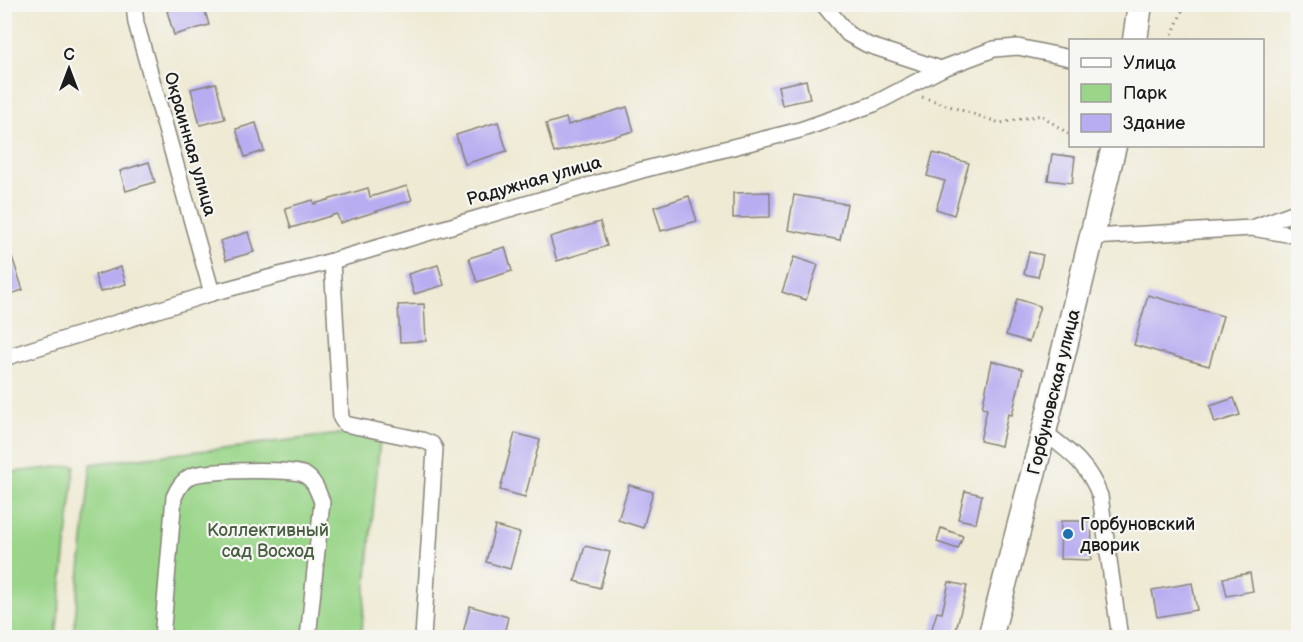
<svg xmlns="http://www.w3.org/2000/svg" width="1303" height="642" font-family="'Balsamiq Sans',sans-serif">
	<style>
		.green { fill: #9ad589; stroke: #5b7852; stroke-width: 1.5 }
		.building { fill: #b8adf1 }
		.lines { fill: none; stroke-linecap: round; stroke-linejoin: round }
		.minor-casing { stroke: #868378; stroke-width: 18 }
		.primary-casing { stroke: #868378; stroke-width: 27 }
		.path { stroke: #868378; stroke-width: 3; stroke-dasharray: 1.5 4.5; stroke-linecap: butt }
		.minor { stroke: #fff; stroke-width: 15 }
		.primary { stroke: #fff; stroke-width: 24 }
		.poi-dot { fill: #1f6fb2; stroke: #f6f6f2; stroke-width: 2 }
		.labels { text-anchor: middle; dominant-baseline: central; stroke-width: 4.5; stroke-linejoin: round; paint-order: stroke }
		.street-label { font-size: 18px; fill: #1c1c1c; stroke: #f6f6f2 }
		.poi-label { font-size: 18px; fill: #1c1c1c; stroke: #f6f6f2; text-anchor: start }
		.park-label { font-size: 18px; fill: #485d42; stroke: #f6f6f2 }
	</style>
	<rect width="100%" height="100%" fill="#f6f6f2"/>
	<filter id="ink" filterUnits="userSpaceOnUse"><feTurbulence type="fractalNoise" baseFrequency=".0167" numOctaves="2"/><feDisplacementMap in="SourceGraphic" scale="12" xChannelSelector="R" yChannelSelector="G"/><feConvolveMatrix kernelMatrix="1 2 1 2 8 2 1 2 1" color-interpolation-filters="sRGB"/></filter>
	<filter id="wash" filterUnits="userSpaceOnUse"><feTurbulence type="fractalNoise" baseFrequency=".008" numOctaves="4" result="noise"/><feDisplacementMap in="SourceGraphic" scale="24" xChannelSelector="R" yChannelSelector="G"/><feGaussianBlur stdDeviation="1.35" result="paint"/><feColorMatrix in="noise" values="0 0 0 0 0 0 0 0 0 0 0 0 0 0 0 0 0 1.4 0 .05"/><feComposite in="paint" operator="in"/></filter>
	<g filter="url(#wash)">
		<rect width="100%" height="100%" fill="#efead4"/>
		<!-- green -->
		<g class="green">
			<path d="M381,429l-20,208 -288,1 18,-174z"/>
			<path d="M75,465l-19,172h-51v-164z"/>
		</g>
		<g id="blocks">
			<!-- building -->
			<g class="building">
				<path d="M189,4h14l6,21 -35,10 -7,-24z"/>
				<path d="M806,80l4,19 -28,6 -4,-19z"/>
				<path d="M216,83l9,36 -25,6 -9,-36z"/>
				<path d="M627,107l7,24 -80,22 -8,-29 20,-6 2,7z"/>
				<path d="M498,122l9,29 -42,13 -9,-29z"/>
				<path d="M256,123l8,28 -19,6 -9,-28z"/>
				<path d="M933,153l36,10 -15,52 -18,-6 9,-28 -18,-5z"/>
				<path d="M1052,154l23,3 -3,26 -24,-3z"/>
				<path d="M149,162l6,20 -29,9 -6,-20z"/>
				<path d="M407,186l5,14 -72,23 -3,-9 -46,14 -6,-20 28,-8 1,4 54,-16 2,9z"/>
				<path d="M770,192v25l-37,1v-25z"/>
				<path d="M794,195l53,9 -7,36 -52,-10z"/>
				<path d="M689,196l8,25 -36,10 -7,-24z"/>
				<path d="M600,222l7,24 -50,15 -7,-24z"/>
				<path d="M248,232l6,20 -28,8 -6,-19z"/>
				<path d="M4,242h3l16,48 -19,6z"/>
				<path d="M505,247l7,24 -35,11 -8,-24z"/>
				<path d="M1029,252l14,3 -5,22 -14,-3z"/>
				<path d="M794,257l24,8 -12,35 -24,-8z"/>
				<path d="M438,265l6,20 -30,9 -6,-20z"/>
				<path d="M121,267l5,17 -26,8 -5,-17z"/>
				<path d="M1148,295l75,21 -14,50 -75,-21z"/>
				<path d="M1017,299l23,7 -11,36 -23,-7z"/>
				<path d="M424,304l2,37 -26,1 -2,-37z"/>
				<path d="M992,361l31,8 -11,46 -4,-1 -7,32 -21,-5 7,-32 -5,-1z"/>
				<path d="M1234,398l6,17 -25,8 -5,-17z"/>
				<path d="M515,433l25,7 -15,57 -25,-7z"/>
				<path d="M629,485l24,7 -10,36 -25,-8z"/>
				<path d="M965,491l17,4 -6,28 -18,-4z"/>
				<path d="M1061,521h31l-1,39 -31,-1z"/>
				<path d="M495,526l25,7 -10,36 -24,-7z"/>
				<path d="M941,528l22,8 -5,13 -21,-7z"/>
				<path d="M585,546l25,6 -10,36 -25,-7z"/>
				<path d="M1250,573l3,18 -26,5 -4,-18z"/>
				<path d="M949,582l18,4 -13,52h-25l8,-26 5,1z"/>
				<path d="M1192,583l5,27 -40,7 -5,-27z"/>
				<path d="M470,606l38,11 -5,21h-23l-17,-5z"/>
			</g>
		</g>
	</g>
	<g filter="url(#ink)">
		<use href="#blocks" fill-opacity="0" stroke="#868378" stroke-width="1.5"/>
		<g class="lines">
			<defs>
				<g id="minor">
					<path d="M134,4l2,19 76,270"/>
					<path d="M823,4l25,30 20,11 73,24"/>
					<path d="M1255,227l43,-16"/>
					<path d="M1092,237l160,-9 46,8"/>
					<path d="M332,261l9,157 4,6 77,16 10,4 3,5 -12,189"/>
					<path d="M4,358l208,-65 120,-32 310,-91 158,-40 74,-26 67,-35 53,-20 24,-2 52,11"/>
					<path d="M1044,432c26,20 44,32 56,64l20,142"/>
					<path d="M162,638l12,-141c4,-9 8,-16 17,-21 12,-6 103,-8 114,-1 10,6 13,17 17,27l-14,136"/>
				</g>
				<g id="primary">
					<path d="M1135,40l5,-36"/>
					<path d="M990,638l54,-206 70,-286"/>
				</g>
			</defs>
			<!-- minor casing -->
			<use href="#minor" class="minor-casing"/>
			<!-- primary casing -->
			<use href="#primary" class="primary-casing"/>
			<!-- path -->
			<g class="path">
				<path d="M1170,40l15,-36"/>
				<path d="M922,97l78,26 41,-8 29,20"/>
			</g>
			<!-- minor -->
			<use href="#minor" class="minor"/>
			<!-- primary -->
			<use href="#primary" class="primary"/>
		</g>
	</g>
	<!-- markers -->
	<circle class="poi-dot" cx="1068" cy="534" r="6"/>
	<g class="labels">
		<!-- street labels -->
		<g class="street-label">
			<text transform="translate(190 144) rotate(74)">Окраинная улица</text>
			<text transform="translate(534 181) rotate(-16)">Радужная улица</text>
			<text transform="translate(1054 392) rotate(-76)">Горбуновская улица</text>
		</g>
		<!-- poi labels -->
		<g class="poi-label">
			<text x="1080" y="524">Горбуновский<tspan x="1080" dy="21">дворик</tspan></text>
		</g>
		<!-- park labels -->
		<g class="park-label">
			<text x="268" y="530">Коллективный<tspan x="268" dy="21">сад Восход</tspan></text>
		</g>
	</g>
	<!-- margin -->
	<rect width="1303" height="642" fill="none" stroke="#f6f6f2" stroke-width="24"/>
	<!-- legend -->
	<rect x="1069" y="39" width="195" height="108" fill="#f6f6f2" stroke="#9f9f9c" stroke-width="1.5"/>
	<rect x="1081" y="58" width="30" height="9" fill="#ffffff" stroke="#9f9f9c" stroke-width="1.5"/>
	<text x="1123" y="69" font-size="18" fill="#1c1c1c">Улица</text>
	<rect x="1081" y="84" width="30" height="18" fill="#9ad589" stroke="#9f9f9c" stroke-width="1.5"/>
	<text x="1123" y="99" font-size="18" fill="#1c1c1c">Парк</text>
	<rect x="1081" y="114" width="30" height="18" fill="#b8adf1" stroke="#9f9f9c" stroke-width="1.5"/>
	<text x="1123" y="129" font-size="18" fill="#1c1c1c">Здание</text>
	<!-- north arrow -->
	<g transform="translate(69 69)" stroke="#f6f6f2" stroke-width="4.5" paint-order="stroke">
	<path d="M0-4.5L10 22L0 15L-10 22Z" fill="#1c1c1c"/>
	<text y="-9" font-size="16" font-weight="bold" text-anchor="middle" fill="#1c1c1c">С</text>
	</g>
</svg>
